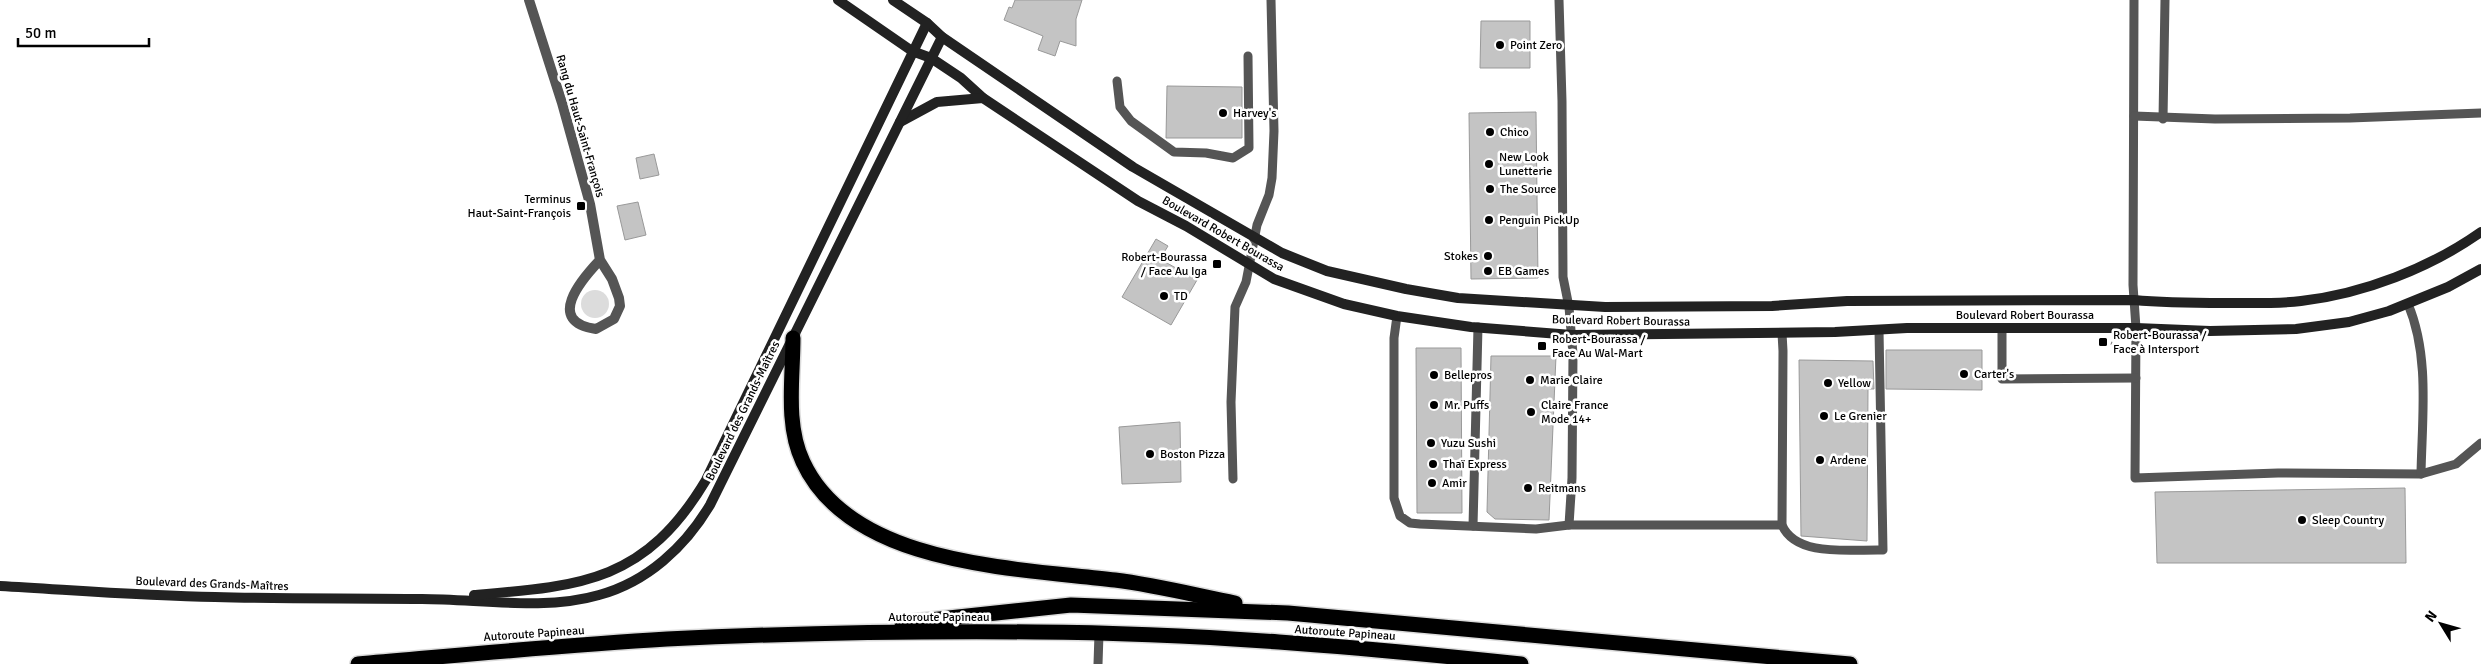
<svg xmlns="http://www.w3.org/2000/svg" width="2481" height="664" font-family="Signika,sans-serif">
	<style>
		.green { fill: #dcdcdc }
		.building { fill: #c4c4c4; stroke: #999 }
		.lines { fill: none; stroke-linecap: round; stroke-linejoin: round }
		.highway-casing { stroke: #dbdbdb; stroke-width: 18 }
		.path { stroke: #777; stroke-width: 3; stroke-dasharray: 1 2.5; stroke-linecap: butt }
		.lane { stroke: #555; stroke-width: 9 }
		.street { stroke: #555; stroke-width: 10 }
		.secondary { stroke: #222; stroke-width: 10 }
		.highway { stroke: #000; stroke-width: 15 }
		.poi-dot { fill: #000; stroke: #fff; stroke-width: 2 }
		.labels { text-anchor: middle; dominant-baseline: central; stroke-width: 5; stroke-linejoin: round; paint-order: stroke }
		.poi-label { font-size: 12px; fill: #000; stroke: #fff; text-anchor: start }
		.street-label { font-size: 12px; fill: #000; stroke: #fff }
	</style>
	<rect width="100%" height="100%" fill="#fff"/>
	<!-- green -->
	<circle class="green" cx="595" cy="304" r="14"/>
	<!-- building -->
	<g class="building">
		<path d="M1015,0h67l-6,19v27l-16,-5 -5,15 -17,-6 5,-14 -39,-16 5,-13 3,1z"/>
		<path d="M1481,21h49v47h-50z"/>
		<path d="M1167,86l75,1v51h-76z"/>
		<path d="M1536,112l2,166 -67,1 -2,-166z"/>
		<path d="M654,154l5,21 -19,4 -4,-21z"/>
		<path d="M638,202l8,33 -21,5 -8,-34z"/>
		<path d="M1156,239l12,7 -8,13 37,21 -26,45 -49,-28z"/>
		<path d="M1416,348h45l1,165h-45z"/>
		<path d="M1886,350h96v40l-96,-1z"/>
		<path d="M1491,356h65l-7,164 -54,-1 -8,-7z"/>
		<path d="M1799,360l74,1 1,28h-6l-1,152 -66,-5z"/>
		<path d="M1180,422l1,60 -59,2 -3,-57z"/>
		<path d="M2405,488l1,75h-249l-2,-71z"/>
	</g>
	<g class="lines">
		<defs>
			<g id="highway">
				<path d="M793,338c0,40 -8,86 10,124 48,104 213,106 312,118 40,5 80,15 120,23"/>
				<path d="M902,623l169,-18 217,8 562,51"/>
				<path d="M358,664c103,-9 206,-19 309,-25 123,-6 246,-8 369,-7 162,1 324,15 485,32"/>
			</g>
		</defs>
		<!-- highway casing -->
		<use href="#highway" class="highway-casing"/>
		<!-- path -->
		<path class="path" d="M2111,343l7,3"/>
		<!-- lane -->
		<g class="lane">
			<path d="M1559,0l3,101 1,176 6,30 4,47 -1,124 -3,47"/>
			<path d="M2134,0l-1,285 3,43 -1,150 143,-5 143,1 35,-10 25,-21"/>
			<path d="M1117,81l3,26 11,14 43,31 32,1 27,5 16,-10 -1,-92"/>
			<path d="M2134,116l81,3 135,-1 131,-5"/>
			<path d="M2163,119l2,-119"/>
			<path d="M2408,304c22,52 14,114 13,170"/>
			<path d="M1397,316l-3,22v160l6,18 10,7 10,1 116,5 33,-4h213"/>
			<path d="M2002,328v51l134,-1"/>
			<path d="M1782,333l1,18 -1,174c14,33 70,24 101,25l-4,-220"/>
			<path d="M1233,479l-2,-77 4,-95 11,-25 11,-57 12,-30 3,-17 2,-47 -3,-131"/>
			<path d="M1473,526l5,-199"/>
			<path d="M1098,664l1,-30"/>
		</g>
		<!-- street -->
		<path class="street" d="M529,0l33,103 28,101 10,56 12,19 7,19 1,8 -6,13 -18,10c-51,-7 -15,-49 4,-69"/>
		<!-- secondary -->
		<g class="secondary">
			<path d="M838,0l74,51 19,7 30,20 22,20 155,103 48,25 88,53 70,25 53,12 74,11 101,8 263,-3 72,-4h229l74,3 86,-2 53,-7 40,-11 59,-24 33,-18"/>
			<path d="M893,0l34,23 15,14 191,130 149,86 45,18 79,18 52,9 147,9 167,-1 75,-5 287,-1c31,3 61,3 91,3 26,0 51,1 76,-2 62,-7 129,-33 180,-69"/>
			<path d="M900,122l37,-20 46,-4"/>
			<path d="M0,586c72,4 143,10 215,11 69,2 138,1 207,2 56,0 123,12 177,-4 48,-13 86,-48 111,-90l232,-468"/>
			<path d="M474,595c108,-9 171,-13 232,-115l221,-457"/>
		</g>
		<!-- highway -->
		<use href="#highway" class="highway"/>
	</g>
	<!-- markers -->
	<g class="poi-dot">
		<circle cx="1500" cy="45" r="5"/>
		<circle cx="1223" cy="113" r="5"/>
		<circle cx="1490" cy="132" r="5"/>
		<circle cx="1489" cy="164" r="5"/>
		<circle cx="1490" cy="189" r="5"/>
		<rect x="576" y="201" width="10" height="10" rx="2.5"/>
		<circle cx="1489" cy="220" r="5"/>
		<circle cx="1488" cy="256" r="5"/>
		<rect x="1212" y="259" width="10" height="10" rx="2.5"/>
		<circle cx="1488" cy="271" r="5"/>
		<circle cx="1164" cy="296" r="5"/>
		<rect x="2098" y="337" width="10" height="10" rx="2.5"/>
		<rect x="1537" y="341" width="10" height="10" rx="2.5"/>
		<circle cx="1964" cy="374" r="5"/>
		<circle cx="1434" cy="375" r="5"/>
		<circle cx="1530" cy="380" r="5"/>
		<circle cx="1828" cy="383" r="5"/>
		<circle cx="1434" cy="405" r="5"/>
		<circle cx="1531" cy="412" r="5"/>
		<circle cx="1824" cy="416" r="5"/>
		<circle cx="1431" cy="443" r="5"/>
		<circle cx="1150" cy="454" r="5"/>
		<circle cx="1820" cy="460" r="5"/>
		<circle cx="1433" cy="464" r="5"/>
		<circle cx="1432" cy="483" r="5"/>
		<circle cx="1528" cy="488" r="5"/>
		<circle cx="2302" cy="520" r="5"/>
	</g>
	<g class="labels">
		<!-- poi labels -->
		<g class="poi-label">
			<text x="1510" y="45">Point Zero</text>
			<text x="1233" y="113">Harvey's</text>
			<text x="1500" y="132">Chico</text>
			<text x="1499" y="157">New Look<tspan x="1499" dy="14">Lunetterie</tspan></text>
			<text x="1500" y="189">The Source</text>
			<text x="571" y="199" text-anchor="end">Terminus<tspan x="571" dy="14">Haut-Saint-François</tspan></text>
			<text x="1499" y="220">Penguin PickUp</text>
			<text x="1478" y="256" text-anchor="end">Stokes</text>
			<text x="1207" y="257" text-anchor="end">Robert-Bourassa<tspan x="1207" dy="14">/ Face Au Iga</tspan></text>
			<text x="1498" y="271">EB Games</text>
			<text x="1174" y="296">TD</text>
			<text x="2113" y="335">Robert-Bourassa /<tspan x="2113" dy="14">Face à Intersport</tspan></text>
			<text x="1552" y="339">Robert-Bourassa /<tspan x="1552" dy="14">Face Au Wal-Mart</tspan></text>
			<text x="1974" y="374">Carter's</text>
			<text x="1444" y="375">Bellepros</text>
			<text x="1540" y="380">Marie Claire</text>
			<text x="1838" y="383">Yellow</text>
			<text x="1444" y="405">Mr. Puffs</text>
			<text x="1541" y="405">Claire France<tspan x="1541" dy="14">Mode 14+</tspan></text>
			<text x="1834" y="416">Le Grenier</text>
			<text x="1441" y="443">Yuzu Sushi</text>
			<text x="1160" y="454">Boston Pizza</text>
			<text x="1830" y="460">Ardene</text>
			<text x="1443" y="464">Thaï Express</text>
			<text x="1442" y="483">Amir</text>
			<text x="1538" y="488">Reitmans</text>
			<text x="2312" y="520">Sleep Country</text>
		</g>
		<!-- street labels -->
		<g class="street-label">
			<text transform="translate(580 126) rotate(74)">Rang du Haut-Saint-François</text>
			<text transform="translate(1223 234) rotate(30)">Boulevard Robert Bourassa</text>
			<text x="2025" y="315">Boulevard Robert Bourassa</text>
			<text transform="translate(1621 321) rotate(1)">Boulevard Robert Bourassa</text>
			<text transform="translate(743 411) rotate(-64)">Boulevard des Grands-Maîtres</text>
			<text transform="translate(212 584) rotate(2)">Boulevard des Grands-Maîtres</text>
			<text x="939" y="617">Autoroute Papineau</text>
			<text transform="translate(1345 633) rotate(4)">Autoroute Papineau</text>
			<text transform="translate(534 634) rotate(-4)">Autoroute Papineau</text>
		</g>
	</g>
	<!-- north arrow -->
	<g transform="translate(2441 624) rotate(307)" stroke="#ffffff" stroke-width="4" paint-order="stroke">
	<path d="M0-4L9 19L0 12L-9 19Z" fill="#000000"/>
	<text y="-8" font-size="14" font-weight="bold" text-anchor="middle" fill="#000000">N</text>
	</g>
	<!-- scale -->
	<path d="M18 38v8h131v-8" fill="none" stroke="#000000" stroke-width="2.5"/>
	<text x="25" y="38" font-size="15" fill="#000000" stroke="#ffffff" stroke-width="4" paint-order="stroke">50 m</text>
</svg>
